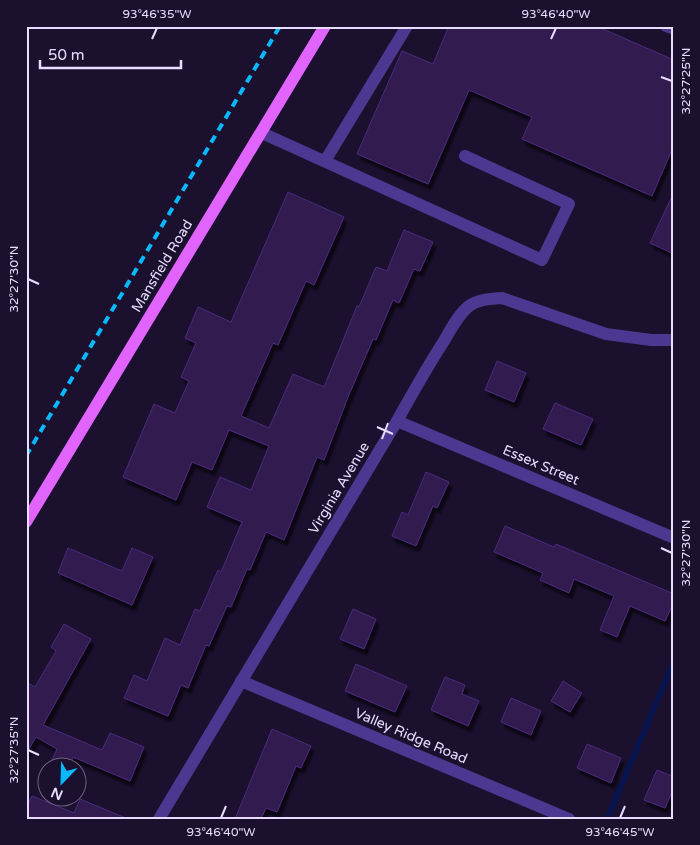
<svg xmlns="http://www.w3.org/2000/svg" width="700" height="845" font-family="'Varela Round',sans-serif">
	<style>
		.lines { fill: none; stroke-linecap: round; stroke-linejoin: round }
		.stream { stroke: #081450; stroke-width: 5.5 }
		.building { fill: #301b50; stroke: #4b2b7e; filter: url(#shadow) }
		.minor { stroke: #4c3890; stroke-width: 12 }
		.major { stroke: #e264ff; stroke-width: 12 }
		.rail { stroke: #09b9ff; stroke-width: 4; stroke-dasharray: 8 6; stroke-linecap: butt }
		.ticks { fill: none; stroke: #e7ddff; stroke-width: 2 }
		.labels { text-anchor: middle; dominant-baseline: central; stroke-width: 4; stroke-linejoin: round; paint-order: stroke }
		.street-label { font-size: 14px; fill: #e7ddff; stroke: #1b102e }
		.neatline { fill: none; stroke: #e7ddff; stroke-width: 2 }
		.ticks-label { font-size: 12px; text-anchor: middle; fill: #e7ddff }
	</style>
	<defs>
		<filter id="shadow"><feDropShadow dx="3" dy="5.5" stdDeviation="1" flood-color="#0009"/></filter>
	</defs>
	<rect width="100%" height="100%" fill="#1b102e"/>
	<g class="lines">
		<!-- stream -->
		<path class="stream" d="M607,819l67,-158"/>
	</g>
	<!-- building -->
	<g class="building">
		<path d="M449,26h147l78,34v85l-22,51 -130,-57 10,-22 -63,-27 -41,94 -71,-30 45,-103 31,13z"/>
		<path d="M288,192l56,25 -30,68 -8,-4 -28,64 -5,-2 -32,73 28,12 24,-54 31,13 33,-81 2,1 17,-40 11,4 17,-41 29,12 -13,29 -6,-2 -15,34 -6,-3 -17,40 -3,-1 -25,58 -24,63 -7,-3 -33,83 -18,-8 -16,38 -3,-1 -16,38 -4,-1 -18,40 -3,-1 -18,43 -7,-3 -13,31 -44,-18 10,-23 13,6 18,-43 15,7 15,-36 5,2 18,-41 3,2 21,-50 -35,-15 13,-30 31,13 18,-44 -40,-16 -17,40 -20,-8 -16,38 -53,-23 31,-73 21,9 14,-32 -8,-4 15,-34 -11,-5 13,-31 33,15z"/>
		<path d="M674,192v62l-24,-11z"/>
		<path d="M497,361l29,12 -12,29 -29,-12z"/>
		<path d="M555,403l38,16 -12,26 -38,-16z"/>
		<path d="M426,472l23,10 -12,26 -4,-2 -17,40 -24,-10 10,-24 6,3z"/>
		<path d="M505,526l49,21 2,-3 118,50v8l-9,19 -35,-15 -13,31 -17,-7 14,-34 -40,-17 -5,14 -29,-13 3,-7 -49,-21z"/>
		<path d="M68,548l54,23 10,-23 21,9 -21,48 -74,-32z"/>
		<path d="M353,609l23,10 -12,30 -24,-10z"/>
		<path d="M64,624l27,15 -48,86 59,25 8,-17 34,14 -14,34 -57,-24 -4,11h-5l-13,-6 6,-13 -21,-12 -10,17v-72l9,5 21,-36 -5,-4z"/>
		<path d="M356,664l51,22 -12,26 -50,-21z"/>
		<path d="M445,677l20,8 -3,9 17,7 -11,25 -37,-16z"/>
		<path d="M563,681l19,12 -12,19 -19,-11z"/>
		<path d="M511,698l30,13 -10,24 -30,-13z"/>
		<path d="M272,729l39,17 -10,22 -5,-2 -19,46 -11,-4 -5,11h-26z"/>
		<path d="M587,744l34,14 -10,25 -34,-15z"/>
		<path d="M657,770l17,7v10l-9,21 -21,-8z"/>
		<path d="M32,796l42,17 6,-14 48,20h-102v-10z"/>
	</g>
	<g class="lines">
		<!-- minor -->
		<g class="minor">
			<path d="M666,26l8,3"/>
			<path d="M262,133l280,127 27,-56 -104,-48"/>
			<path d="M325,161l82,-135"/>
			<path d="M397,421l277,117"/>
			<path d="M241,681l328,138"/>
			<path d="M159,819l238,-398c15,-27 30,-54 47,-80 7,-12 14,-26 25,-35 10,-7 21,-7 33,-8l104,36 45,6h23"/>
		</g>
		<!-- major -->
		<path class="major" d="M26,522l299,-496"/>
		<!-- rail -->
		<path class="rail" d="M26,456l254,-430"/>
	</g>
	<!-- ticks -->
	<path class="ticks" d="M152,39l5,-11M551,39l5,-11M661,77l11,4M28,279l11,5M377,427l16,7M382,439l6,-16M661,548l11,5M28,750l11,5M221,818l5,-12M620,818l5,-12"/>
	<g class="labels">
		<!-- street labels -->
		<g class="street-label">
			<text transform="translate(162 266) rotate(-59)">Mansfield Road</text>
			<text transform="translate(541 465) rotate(23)">Essex Street</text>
			<text transform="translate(339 488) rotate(-59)">Virginia Avenue</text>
			<text transform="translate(411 736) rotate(23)">Valley Ridge Road</text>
		</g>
	</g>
	<!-- border -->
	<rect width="700" height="845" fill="none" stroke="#1b102e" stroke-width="55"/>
	<!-- north arrow -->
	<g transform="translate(62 782) rotate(203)"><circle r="24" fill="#1b102e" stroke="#6d6282"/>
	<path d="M0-4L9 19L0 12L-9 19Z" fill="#09b9ff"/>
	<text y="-8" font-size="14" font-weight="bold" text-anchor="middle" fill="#e7ddff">N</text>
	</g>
	<!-- scale -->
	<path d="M40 60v8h141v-8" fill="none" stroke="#e7ddff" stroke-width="2.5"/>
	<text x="48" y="60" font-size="15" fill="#e7ddff" stroke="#1b102e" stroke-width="4" paint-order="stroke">50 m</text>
	<rect x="28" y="28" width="644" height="790" class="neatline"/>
	<g class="ticks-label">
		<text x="157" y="18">93°46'35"W</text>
		<text x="556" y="18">93°46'40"W</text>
		<text transform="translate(686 81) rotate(-90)" y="4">32°27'25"N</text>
		<text transform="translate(14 279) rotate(-90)" y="4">32°27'30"N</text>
		<text transform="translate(686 553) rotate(-90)" y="4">32°27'30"N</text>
		<text transform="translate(14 750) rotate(-90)" y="4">32°27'35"N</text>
		<text x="221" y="836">93°46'40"W</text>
		<text x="620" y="836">93°46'45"W</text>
	</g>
</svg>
